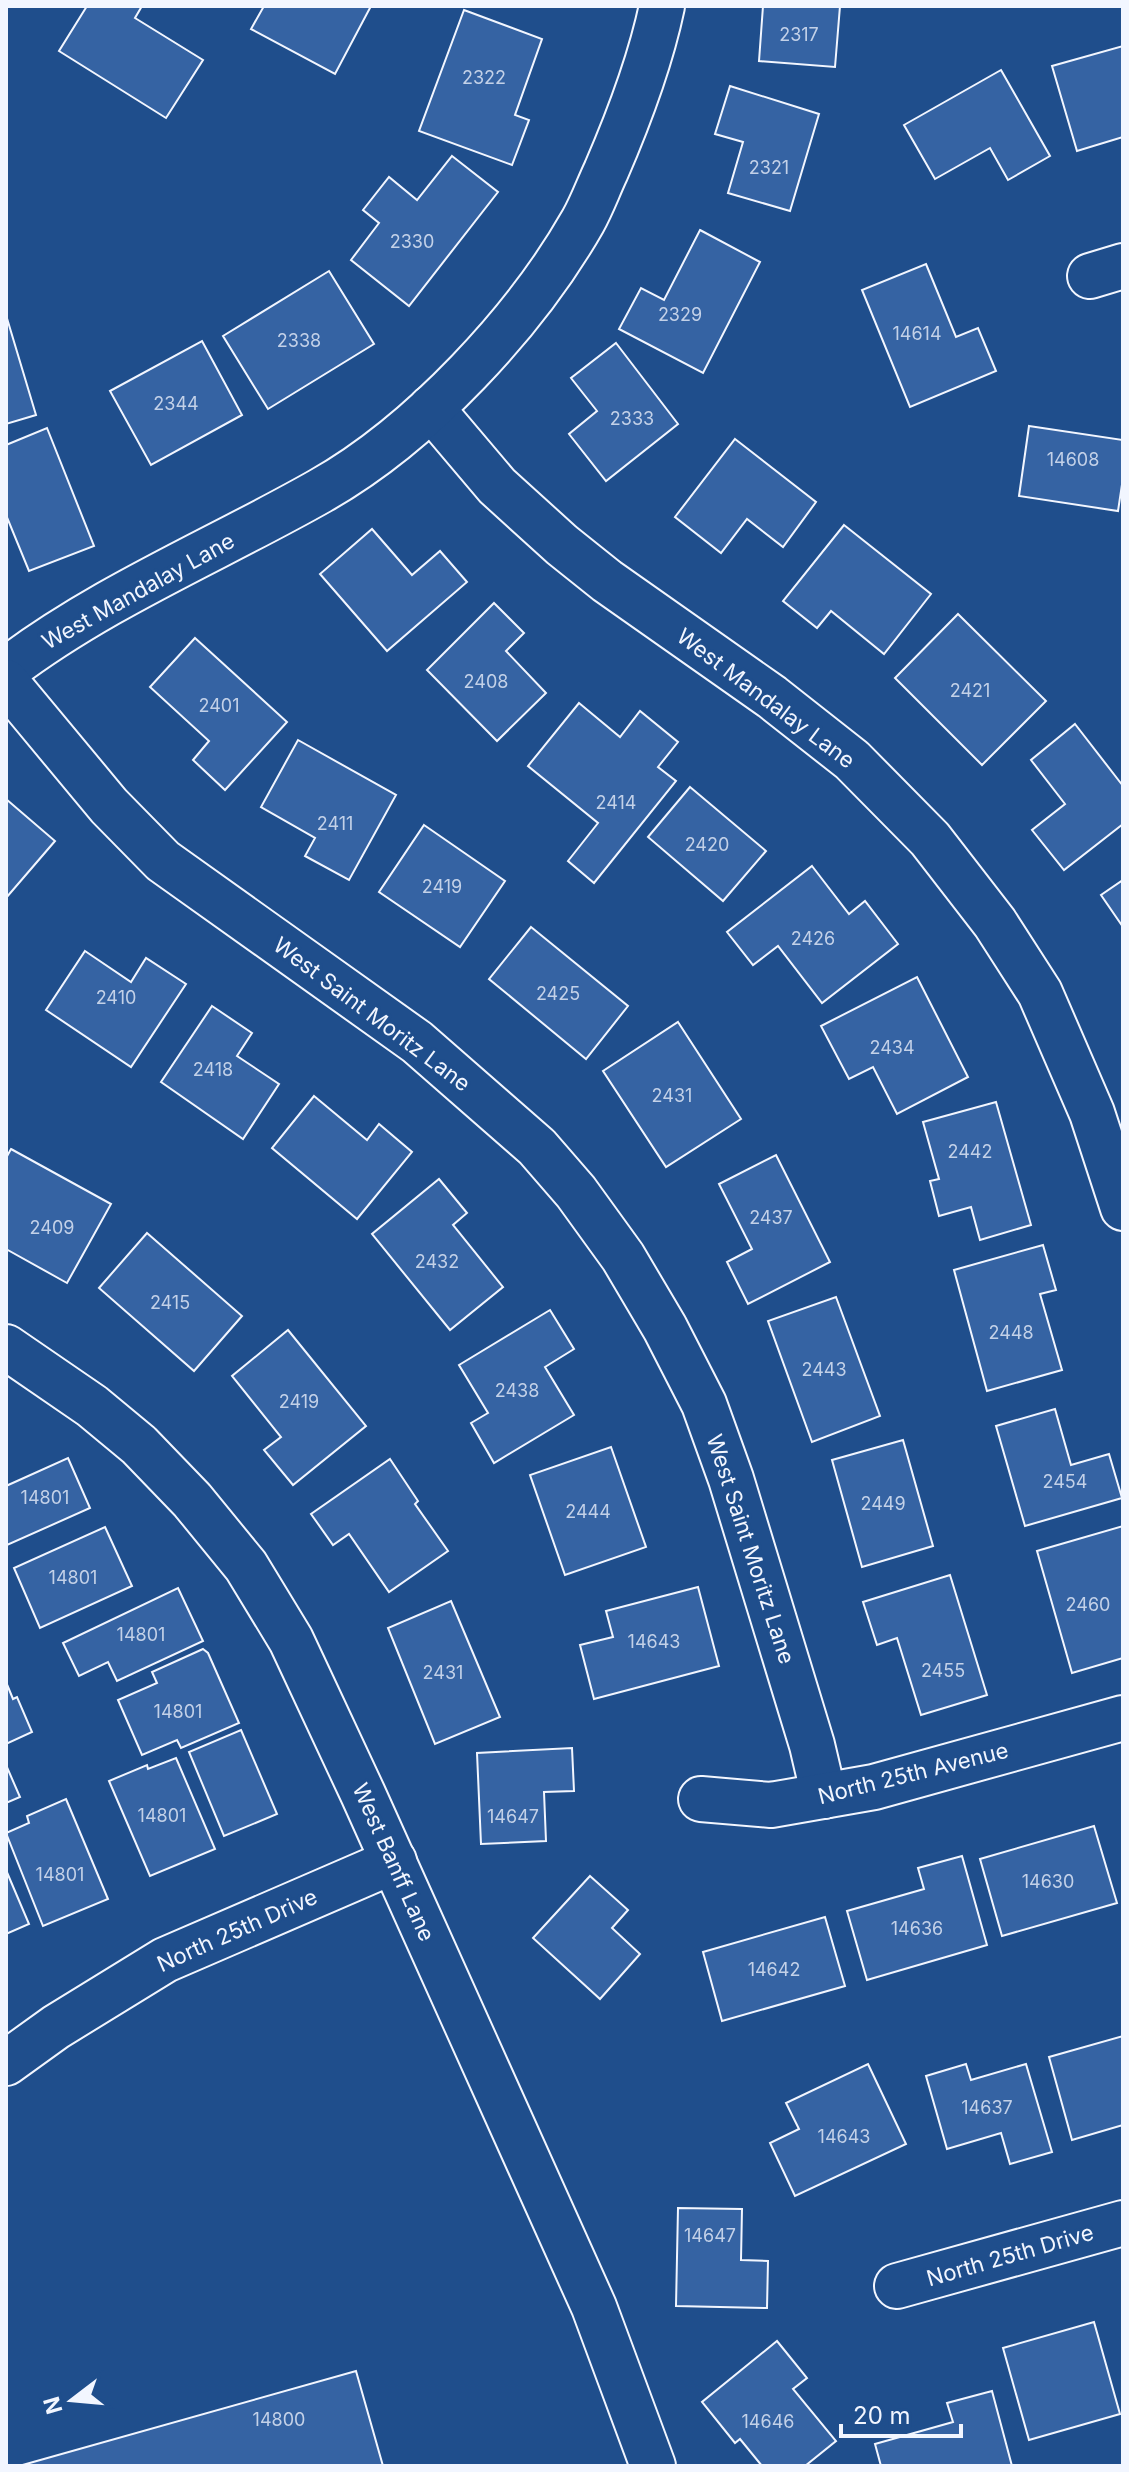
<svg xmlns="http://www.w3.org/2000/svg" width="1129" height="2472" font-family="Inter,sans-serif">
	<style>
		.building { fill: #3563a3; stroke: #f2f6ff; stroke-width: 2 }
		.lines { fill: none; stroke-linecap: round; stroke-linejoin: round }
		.minor-casing { stroke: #f2f6ff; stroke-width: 48 }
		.minor { stroke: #1f4e8c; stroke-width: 44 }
		.labels { text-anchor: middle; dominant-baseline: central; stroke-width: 6; stroke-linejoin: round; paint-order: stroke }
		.number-label { font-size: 18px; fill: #c3d1e8 }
		.street-label { font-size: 22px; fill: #f2f6ff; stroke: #1f4e8c }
	</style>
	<rect width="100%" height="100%" fill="#1f4e8c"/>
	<!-- building -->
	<g class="building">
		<path d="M87,6h55l-7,12 68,42 -37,58 -107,-67z"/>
		<path d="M264,6h107l-36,68 -84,-45z"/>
		<path d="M763,6h77l-5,61 -76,-6z"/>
		<path d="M464,10l78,29 -27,76 14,5 -17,45 -93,-34z"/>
		<path d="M1123,46v91l-46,14 -25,-85z"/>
		<path d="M1001,70l49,86 -42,24 -18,-32 -55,31 -31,-54z"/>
		<path d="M730,86l89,28 -29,97 -62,-18 15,-51 -28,-8z"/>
		<path d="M452,156l46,36 -89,114 -58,-46 28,-37 -16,-13 26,-33 28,23z"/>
		<path d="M700,230l60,32 -57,111 -84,-44 22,-41 23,12z"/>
		<path d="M926,264l30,73 22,-9 18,43 -86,36 -48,-117z"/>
		<path d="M329,271l45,73 -106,65 -45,-73z"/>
		<path d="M6,315l30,100 -30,9z"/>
		<path d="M202,341l40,74 -91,50 -41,-74z"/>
		<path d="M616,343l62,81 -72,57 -37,-47 28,-23 -26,-33z"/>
		<path d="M1029,426l94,14v38l-5,33 -99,-15z"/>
		<path d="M47,428l47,118 -65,25 -23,-56v-70z"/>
		<path d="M735,439l81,63 -33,45 -36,-28 -26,34 -46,-36z"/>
		<path d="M844,525l87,69 -47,60 -53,-43 -14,17 -34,-27z"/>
		<path d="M372,529l40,46 28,-24 27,31 -80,69 -67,-77z"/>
		<path d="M494,603l30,30 -18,18 40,42 -49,48 -70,-71z"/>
		<path d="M958,614l88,87 -64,64 -87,-87z"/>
		<path d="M195,638l92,84 -62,68 -32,-30 16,-19 -59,-54z"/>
		<path d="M579,703l41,34 20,-26 38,31 -20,25 18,14 -82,102 -26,-22 30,-38 -70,-57z"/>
		<path d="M1075,724l48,62v38l-59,46 -32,-40 33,-26 -34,-44z"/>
		<path d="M298,740l98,55 -47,85 -44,-24 10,-18 -54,-31z"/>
		<path d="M690,787l76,64 -43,50 -75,-64z"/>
		<path d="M6,799l49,42 -49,57z"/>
		<path d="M424,825l81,56 -45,66 -81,-55z"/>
		<path d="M812,866l37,48 16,-13 33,43 -76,59 -44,-57 -25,19 -26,-33z"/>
		<path d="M1123,880v47l-22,-32z"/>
		<path d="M531,927l97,79 -42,53 -97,-80z"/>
		<path d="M85,951l46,31 15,-24 40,26 -55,83 -85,-57z"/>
		<path d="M917,977l51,100 -71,37 -24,-47 -24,12 -28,-53z"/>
		<path d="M212,1006l40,27 -15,23 42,28 -36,55 -82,-57z"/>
		<path d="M678,1022l63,97 -75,48 -63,-96z"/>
		<path d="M314,1096l53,44 12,-16 33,28 -55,67 -85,-71z"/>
		<path d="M996,1102l35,123 -51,15 -9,-33 -32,9 -9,-35 9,-2 -16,-57z"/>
		<path d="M11,1149l100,55 -44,79 -61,-34v-91z"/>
		<path d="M776,1155l54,107 -82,42 -21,-42 25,-13 -33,-65z"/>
		<path d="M439,1179l28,34 -14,12 50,62 -53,43 -78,-96z"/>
		<path d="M147,1233l95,83 -48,55 -95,-83z"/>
		<path d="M1043,1245l13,45 -16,4 22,76 -75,21 -33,-121z"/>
		<path d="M836,1297l44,119 -68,26 -44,-121z"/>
		<path d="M550,1310l24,39 -29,18 29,48 -80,48 -23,-40 17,-10 -29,-48z"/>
		<path d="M288,1330l78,96 -73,59 -29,-35 17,-13 -49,-61z"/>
		<path d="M1055,1409l16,56 38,-11 13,44 -97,28 -29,-100z"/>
		<path d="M903,1440l30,106 -71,21 -30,-107z"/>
		<path d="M611,1447l35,100 -81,28 -35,-100z"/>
		<path d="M68,1458l22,50 -83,37 -1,-59z"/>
		<path d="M390,1459l28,42 -3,3 33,47 -59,41 -40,-58 -16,11 -22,-31z"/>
		<path d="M1123,1526v132l-51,15 -35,-122z"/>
		<path d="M105,1527l27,59 -92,42 -26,-60z"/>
		<path d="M950,1575l37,120 -66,20 -24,-77 -20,7 -14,-43z"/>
		<path d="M698,1587l21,79 -125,33 -14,-54 33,-8 -7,-26z"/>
		<path d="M178,1588l25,53 -86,40 -9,-19 -29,14 -16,-33z"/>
		<path d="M451,1601l49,116 -65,27 -47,-116z"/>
		<path d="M203,1649l5,4 31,70 -58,25 -4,-8 -35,15 -24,-55 39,-17 -5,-11z"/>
		<path d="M6,1682l7,17 4,-2 15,35 -26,12z"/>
		<path d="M241,1730l36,84 -53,22 -35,-84z"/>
		<path d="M572,1748l2,43 -30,1 2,49 -65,3 -4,-91z"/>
		<path d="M176,1758l39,91 -65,27 -41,-95 38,-16 1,4z"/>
		<path d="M6,1765l14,32 -14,6z"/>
		<path d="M66,1799l42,100 -65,27 -37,-93 23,-10 -2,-7z"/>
		<path d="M1094,1826l23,77 -115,33 -22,-77z"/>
		<path d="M962,1856l25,89 -120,35 -20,-69 77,-22 -6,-21z"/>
		<path d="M6,1870l23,54 -23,10z"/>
		<path d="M590,1876l38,34 -16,18 28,26 -40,45 -67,-61z"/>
		<path d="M825,1917l20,69 -123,35 -19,-69z"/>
		<path d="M1123,2036v89l-51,15 -23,-83z"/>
		<path d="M868,2064l38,80 -111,52 -25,-53 29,-14 -13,-26z"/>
		<path d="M966,2064l5,16 55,-16 26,88 -42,12 -9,-31 -54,16 -21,-73z"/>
		<path d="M678,2208l64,1 -1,51 27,1 -1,47 -91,-2z"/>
		<path d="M1094,2322l26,92 -91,26 -26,-92z"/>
		<path d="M777,2341l30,37 -14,11 43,52 -31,25h-43l-22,-27 -5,4 -33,-41z"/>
		<path d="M356,2371l27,95h-364z"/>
		<path d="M992,2391l20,75h-131l-6,-22 78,-22 -6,-19z"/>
	</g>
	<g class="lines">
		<defs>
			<g id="minor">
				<path d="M1090,276l33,-10"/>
				<path d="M431,408l66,78 65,59 45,36 165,116 80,63 78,79 65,84 45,70 52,120 31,95"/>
				<path d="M6,670c96,-73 210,-120 314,-179 101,-57 206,-170 263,-270 9,-16 15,-33 23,-50 23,-53 44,-108 56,-165"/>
				<path d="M6,682l103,124 54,55 254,181 120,105 39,45 47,65 42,71 39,76 27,75 81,266 12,51"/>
				<path d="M6,1347l86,59 47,39 53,55 54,66 45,74 72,154 231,513 59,159"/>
				<path d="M701,1799l70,6 103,-18 249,-69"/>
				<path d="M6,2063l50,-36 109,-67 229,-99"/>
				<path d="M897,2286l226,-63"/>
			</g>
		</defs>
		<!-- minor casing -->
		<use href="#minor" class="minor-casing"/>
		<!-- minor -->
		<use href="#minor" class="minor"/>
	</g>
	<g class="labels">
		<!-- number labels -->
		<g class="number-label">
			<text x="799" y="34">2317</text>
			<text x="484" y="77">2322</text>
			<text x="769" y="167">2321</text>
			<text x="412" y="241">2330</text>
			<text x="680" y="314">2329</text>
			<text x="917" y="333">14614</text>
			<text x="299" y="340">2338</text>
			<text x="176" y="403">2344</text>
			<text x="632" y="418">2333</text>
			<text x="1073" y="459">14608</text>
			<text x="486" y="681">2408</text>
			<text x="970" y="690">2421</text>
			<text x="219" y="705">2401</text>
			<text x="616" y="802">2414</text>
			<text x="335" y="823">2411</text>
			<text x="707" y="844">2420</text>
			<text x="442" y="886">2419</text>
			<text x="813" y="938">2426</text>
			<text x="558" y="993">2425</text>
			<text x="116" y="997">2410</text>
			<text x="892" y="1047">2434</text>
			<text x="213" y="1069">2418</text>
			<text x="672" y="1095">2431</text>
			<text x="970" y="1151">2442</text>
			<text x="771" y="1217">2437</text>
			<text x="52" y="1227">2409</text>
			<text x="437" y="1261">2432</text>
			<text x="170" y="1302">2415</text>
			<text x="1011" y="1332">2448</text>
			<text x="824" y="1369">2443</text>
			<text x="517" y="1390">2438</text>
			<text x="299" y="1401">2419</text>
			<text x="1065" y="1481">2454</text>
			<text x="45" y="1497">14801</text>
			<text x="883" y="1503">2449</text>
			<text x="588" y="1511">2444</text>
			<text x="73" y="1577">14801</text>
			<text x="1088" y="1604">2460</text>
			<text x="141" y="1634">14801</text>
			<text x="654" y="1641">14643</text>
			<text x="943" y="1670">2455</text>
			<text x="443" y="1672">2431</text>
			<text x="178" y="1711">14801</text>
			<text x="162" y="1815">14801</text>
			<text x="513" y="1816">14647</text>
			<text x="60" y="1874">14801</text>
			<text x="1048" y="1881">14630</text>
			<text x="917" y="1928">14636</text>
			<text x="774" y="1969">14642</text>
			<text x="987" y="2107">14637</text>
			<text x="844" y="2136">14643</text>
			<text x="710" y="2235">14647</text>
			<text x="279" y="2419">14800</text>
			<text x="768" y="2421">14646</text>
		</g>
		<!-- street labels -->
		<g class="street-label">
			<text transform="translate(138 591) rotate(-29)">West Mandalay Lane</text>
			<text transform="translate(766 698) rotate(37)">West Mandalay Lane</text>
			<text transform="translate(372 1014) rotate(37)">West Saint Moritz Lane</text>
			<text transform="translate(751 1549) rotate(72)">West Saint Moritz Lane</text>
			<text transform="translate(913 1773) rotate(-14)">North 25th Avenue</text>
			<text transform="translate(394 1862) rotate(66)">West Banff Lane</text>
			<text transform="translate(237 1930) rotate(-24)">North 25th Drive</text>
			<text transform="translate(1010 2255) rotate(-16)">North 25th Drive</text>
		</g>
	</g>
	<!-- border -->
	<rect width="1129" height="2472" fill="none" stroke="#f2f6ff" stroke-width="16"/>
	<!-- north arrow -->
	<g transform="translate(72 2400) rotate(254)" stroke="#1f4e8c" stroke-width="6" paint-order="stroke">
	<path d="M0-6L14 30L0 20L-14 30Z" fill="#f2f6ff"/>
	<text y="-12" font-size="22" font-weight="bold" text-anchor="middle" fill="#f2f6ff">N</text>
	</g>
	<!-- scale -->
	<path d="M841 2424v12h120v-12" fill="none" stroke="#f2f6ff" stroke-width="4"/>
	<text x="853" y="2424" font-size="24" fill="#f2f6ff" stroke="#1f4e8c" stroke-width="6" paint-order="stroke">20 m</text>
</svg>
